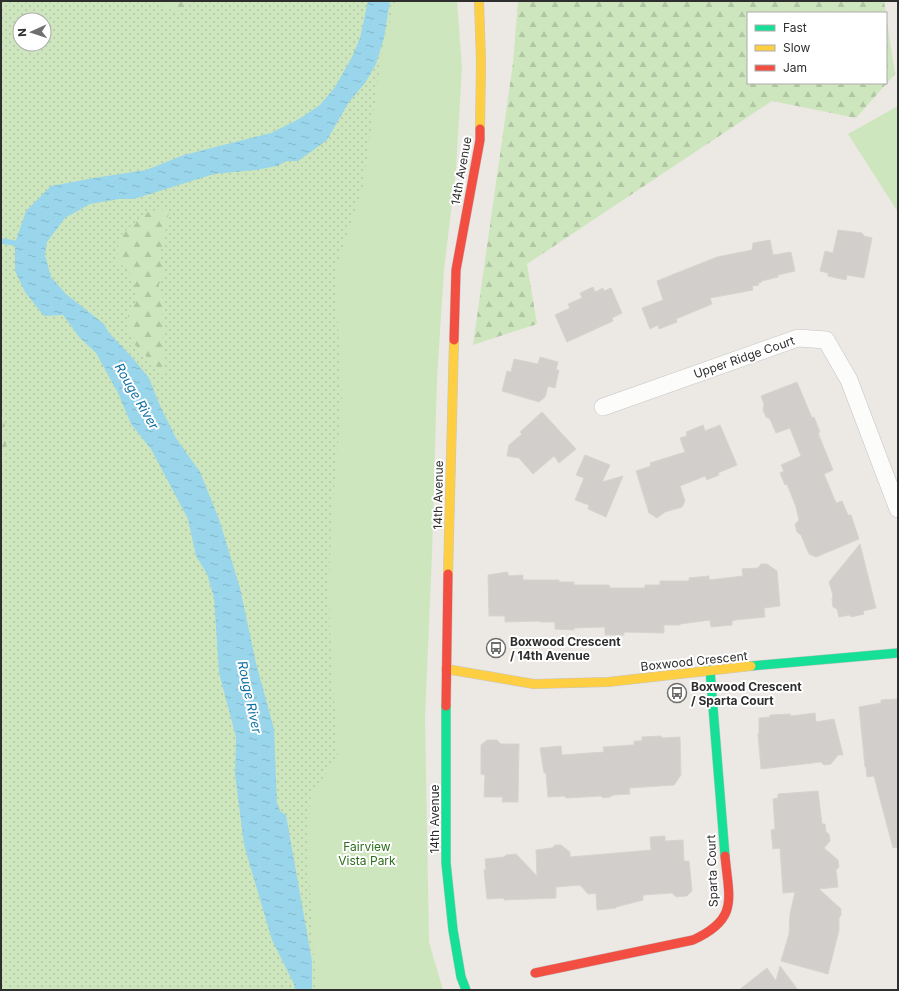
<svg xmlns="http://www.w3.org/2000/svg" width="899" height="991" font-family="Inter,sans-serif">
	<style>
		.grass { fill: url(#grass-dots); fill-rule: evenodd }
		.forest { fill: url(#forest-firs) }
		.park { fill: #cee6be }
		.water { fill: url(#water-ripples) }
		.lines { fill: none; stroke-linecap: round; stroke-linejoin: round }
		.stream { stroke: #99d6ec; stroke-width: 5.5 }
		.building { fill: #d1cecb; stroke: #d7d4d0 }
		.street-casing { stroke: #c5c4c5; stroke-width: 18 }
		.fast-casing { stroke: #c5c4c5; stroke-width: 10 }
		.slow-casing { stroke: #c5c4c5; stroke-width: 10 }
		.jam-casing { stroke: #c5c4c5; stroke-width: 10 }
		.street { stroke: #fcfcfb; stroke-width: 17 }
		.fast { stroke: #16e098; stroke-width: 9 }
		.slow { stroke: #ffcf43; stroke-width: 9 }
		.jam { stroke: #f24e42; stroke-width: 9 }
		.labels { text-anchor: middle; dominant-baseline: central; stroke-width: 4; stroke-linejoin: round; paint-order: stroke }
		.street-label { font-size: 12px; fill: #2e2e2e; stroke: #fff }
		.poi-label { font-size: 12px; font-weight: bold; fill: #2e2e2e; stroke: #fff; text-anchor: start }
		.park-label { font-size: 12px; fill: #2c6e1b; stroke: #fff }
		.water-label { font-size: 13px; font-style: italic; fill: #0d6fa3; stroke: #fff }
	</style>
	<defs>
		<pattern id="grass-dots" width="8" height="8" patternUnits="userSpaceOnUse"><rect width="8" height="8" fill="#cee6be"/><path d="M2 2h.1M6 6h.1" fill="none" stroke="#b1c6a4" stroke-width="1.8" stroke-linecap="round"/></pattern>
		<pattern id="forest-firs" width="22" height="20" patternUnits="userSpaceOnUse"><rect width="22" height="20" fill="#cee6be"/><path d="M5 1l3.5 6h-7zM16 11l3.5 6h-7z" fill="#b1c6a4"/></pattern>
		<pattern id="water-ripples" width="26" height="14" patternUnits="userSpaceOnUse"><rect width="26" height="14" fill="#99d6ec"/><path d="M2 4q2-2 4 0t4 0M15 11q2-2 4 0t4 0" fill="none" stroke="#84b8cb"/></pattern>
	</defs>
	<rect width="100%" height="100%" fill="#ece8e4"/>
	<!-- grass -->
	<path class="grass" d="M1,1h420l-32,989h-388zM20,20h24v24h-24z"/>
	<!-- forest -->
	<g class="forest">
		<path d="M160,1h27l1,7c-10,4 -16,3 -26,-1z"/>
		<path d="M518,1h366l2,12h-138v70h138v-68l9,59 -39,44 -84,-17 -245,163 10,60 -64,21 40,-282z"/>
		<path d="M161,209l8,3 -9,44 3,11v9l-4,8v8l7,12 -4,11 1,16 -1,19 4,24 -9,-7 -22,-22 -7,-16v-15l7,-11v-15l-7,-18 -11,-8 2,-25 26,-24z"/>
		<path d="M1,402c2,19 11,46 0,63z"/>
	</g>
	<!-- park -->
	<g class="park">
		<path d="M396,1h61l5,66 -6,103 -12,100 -7,108 -5,176 -7,164 4,224 14,48h-127l-8,-136 2,-55 28,-45 -7,-94 -2,-69 2,-69 11,-124 -7,-127 27,-79 22,-154 4,-10z"/>
		<path d="M898,106v106l-50,-78z"/>
	</g>
	<!-- water -->
	<path class="water" d="M368,1h22l-6,37 -8,26 -11,19 -16,19 -22,38 -15,11 -14,10h-11l-10,5 -21,4 -42,4 -80,25h-15l-29,5 -25,14 -18,24 -2,13 6,22 15,17 38,30 5,9 22,23 18,22 12,30 15,30 24,34 19,47 21,69 16,75 18,66 3,74 3,8 6,4 26,146v29h-17l-1,-6 -22,-44 -28,-95 -9,-71 1,-37 -17,-64 -5,-75 -7,-24 -11,-18 -8,-37 -37,-70 -20,-25 -13,-31 -22,-40 -17,-16 -16,-22 -19,1 -19,-24 -10,-21v-28l11,-32 25,-25 43,-8 52,-8 38,-15 87,-22 28,-14 21,-14 15,-18 17,-30 8,-19z"/>
	<g class="lines">
		<!-- stream -->
		<path class="stream" d="M1,241l20,3"/>
	</g>
	<!-- building -->
	<g class="building">
		<path d="M838,230l24,3 2,3 8,2 -8,40 -17,-3 -1,5 -18,-4v-3l-8,-2 5,-20 8,2z"/>
		<path d="M770,240l3,15 18,-3 4,19 -17,4v2l-16,4v1l-4,1 1,2 -7,1 1,4 -43,8 2,6 -36,15 1,3 -18,7 -1,-4 -8,4 -8,-21 21,-8 -6,-19 60,-24 35,-7 1,-7z"/>
		<path d="M593,287l2,5 8,-4 1,3 7,-3 11,25 -10,5 1,3 -46,21 -12,-27 15,-7 -2,-4 14,-6 -2,-5z"/>
		<path d="M540,357l18,5 -2,8h3l-4,18 -7,-2 -3,11 -6,5 -37,-11 5,-20 4,1 3,-13 24,5z"/>
		<path d="M797,382l15,36 2,-1 6,15 -2,1 15,37 -9,4 12,29 6,-2 6,14h3l8,24 -43,18 -7,-3 -8,-19 -4,-3 -2,-8 4,-4 -3,-13 -9,-23 -2,1 -5,-12 4,-2 -3,-6 20,-9 -11,-28 -14,5 -6,-14 -4,-2 -3,-7 1,-6 -3,-8z"/>
		<path d="M542,412l34,37 -17,14 -5,-7 -21,18 -14,-16 -12,-2 2,-11 13,-11 -2,-2z"/>
		<path d="M703,425l2,6 15,-6 17,40 -19,8 1,2 -12,5 -2,-4 -25,10 5,15 -3,6 -17,5 -8,6 -3,-2 -5,-3 -13,-42 15,-5 -1,-3 35,-11 -5,-14 7,-2 -1,-4z"/>
		<path d="M585,455l25,10 -8,17 21,-6 -17,41 -18,-8 1,-4 -14,-5 9,-22 -8,-3z"/>
		<path d="M860,544l16,64 -13,3 1,3 -13,3 -1,-2 -11,2 -2,-8 -4,-2 -1,-8 1,-4 -4,-13z"/>
		<path d="M761,564h6l10,7 3,35 -16,2 1,9 -30,3 -3,1v4l-21,2 -1,-7 -30,4v1h-16v8l-40,-1v3h-19v-8l-31,1v2l-19,-1v-7h-15l-1,-1 -34,1v-6h-16l-1,-41 19,-3 2,4 14,-1v5h36v2h15v3h35l1,3h35v-3h15v-4h29v-3l20,-2v4l34,-4 -1,-7 16,-1z"/>
		<path d="M898,699v148l-5,1 -19,-72 -7,1 -1,-10h-1l-6,-60 22,-4v-3z"/>
		<path d="M815,713l1,9 18,-3 9,36h-5l-7,9 -7,1 -3,-3 -60,7 -3,-35h1v-16l11,-1v-2l20,-1 1,2z"/>
		<path d="M661,736l1,2 18,-1 1,38 -7,10 -45,3 1,6 -17,1 -3,2 -7,1 -2,-2 -35,2 -2,-2 -16,1 -2,-24h-2l-4,-25 21,-2 1,9 42,-3 -1,-5 31,-2v-4h8v-4z"/>
		<path d="M487,740h10l4,4h18l-1,58h-16l1,-5h-19l1,-22 -4,-1v-29z"/>
		<path d="M818,791l4,33h3l1,8 3,2 1,7 -6,7 14,12 1,7 -3,3 2,17 -19,2 22,20v6l-2,3v12l-11,44 -47,-13 8,-27 1,-20 5,-22 -12,1 -3,-45 -7,1 -2,-19 4,-1 -2,-30 5,-1v-4z"/>
		<path d="M665,836v5l18,-1 1,21h5l3,30 -5,5 -11,1 -4,-4 -29,2v5l-27,7v1l-19,2 -1,-17 -8,1 -8,-9 -24,2v11l-52,2v-2l-17,1 -3,-29h2l-1,-11 19,-2 2,-2 10,-1 21,22 -1,-26 16,-2 3,-3h6l9,7v5l58,-5 23,-2 -1,-13z"/>
		<path d="M780,966l18,24h-59l28,-22 9,13z"/>
	</g>
	<g class="lines">
		<defs>
			<path id="street" d="M603,407l195,-69 28,2 23,40 49,129"/>
			<g id="fast">
				<path d="M751,666l147,-13"/>
				<path d="M710,670l15,186"/>
				<path d="M446,706v157l7,67 8,47 5,13"/>
			</g>
			<g id="slow">
				<path d="M479,1l2,61 -1,67"/>
				<path d="M448,574l6,-234"/>
				<path d="M446,669l88,15 74,-2 143,-16"/>
			</g>
			<g id="jam">
				<path d="M454,340l2,-70 24,-130v-11"/>
				<path d="M446,706l2,-132"/>
				<path d="M535,973l158,-33c46,-21 36,-41 32,-84"/>
			</g>
		</defs>
		<!-- street casing -->
		<use href="#street" class="street-casing"/>
		<!-- fast casing -->
		<use href="#fast" class="fast-casing"/>
		<!-- slow casing -->
		<use href="#slow" class="slow-casing"/>
		<!-- jam casing -->
		<use href="#jam" class="jam-casing"/>
		<!-- street -->
		<use href="#street" class="street"/>
		<!-- fast -->
		<use href="#fast" class="fast"/>
		<!-- slow -->
		<use href="#slow" class="slow"/>
		<!-- jam -->
		<use href="#jam" class="jam"/>
	</g>
	<!-- icons -->
	<defs>
		<symbol id="bus-ring" viewBox="-11 -11 22 22"><circle r="9.5" fill="#fff" stroke="#706f6e" stroke-width="1.5"/><path d="M-5-6H5V4H4V6H2V4H-2V6H-4V4H-5ZM-3.5-4V0h7V-4ZM-3.5 1.2v1.5H-2V1.2ZM2 1.2v1.5H3.5V1.2Z" fill="#706f6e"/></symbol>
	</defs>
	<g fill-rule="evenodd">
		<use href="#bus-ring" x="485" y="637" width="22" height="22"/>
		<use href="#bus-ring" x="666" y="682" width="22" height="22"/>
	</g>
	<g class="labels">
		<!-- street labels -->
		<g class="street-label">
			<text transform="translate(461 171) rotate(-80)">14th Avenue</text>
			<text transform="translate(744 357) rotate(-19)">Upper Ridge Court</text>
			<text transform="translate(438 495) rotate(-89)">14th Avenue</text>
			<text transform="translate(694 661) rotate(-6)">Boxwood Crescent</text>
			<text transform="translate(434 819) rotate(-90)">14th Avenue</text>
			<text transform="translate(712 871) rotate(-92)">Sparta Court</text>
		</g>
		<!-- poi labels -->
		<g class="poi-label">
			<text x="510" y="641">Boxwood Crescent<tspan x="510" dy="14">/ 14th Avenue</tspan></text>
			<text x="691" y="686">Boxwood Crescent<tspan x="691" dy="14">/ Sparta Court</tspan></text>
		</g>
		<!-- park labels -->
		<g class="park-label">
			<text x="367" y="846">Fairview<tspan x="367" dy="14">Vista Park</tspan></text>
		</g>
		<!-- water labels -->
		<g class="water-label">
			<text transform="translate(137 396) rotate(60)">Rouge River</text>
			<text transform="translate(250 697) rotate(78)">Rouge River</text>
		</g>
	</g>
	<!-- border -->
	<rect width="899" height="991" fill="none" stroke="#2e2e2e" stroke-width="4"/>
	<!-- legend -->
	<rect x="747" y="12" width="140" height="72" fill="#ffffff" stroke="#ababab"/>
	<rect x="755" y="25" width="20" height="6" fill="#16e098" stroke="#ababab"/>
	<text x="783" y="32" font-size="12" fill="#2e2e2e">Fast</text>
	<rect x="755" y="45" width="20" height="6" fill="#ffcf43" stroke="#ababab"/>
	<text x="783" y="52" font-size="12" fill="#2e2e2e">Slow</text>
	<rect x="755" y="65" width="20" height="6" fill="#f24e42" stroke="#ababab"/>
	<text x="783" y="72" font-size="12" fill="#2e2e2e">Jam</text>
	<!-- north arrow -->
	<g transform="translate(32 32) rotate(267)"><circle r="19" fill="#ffffff" stroke="#ababab"/>
	<path d="M0-3L7 15L0 10L-7 15Z" fill="#706f6e"/>
	<text y="-6" font-size="11" font-weight="bold" text-anchor="middle" fill="#2e2e2e">N</text>
	</g>
</svg>
